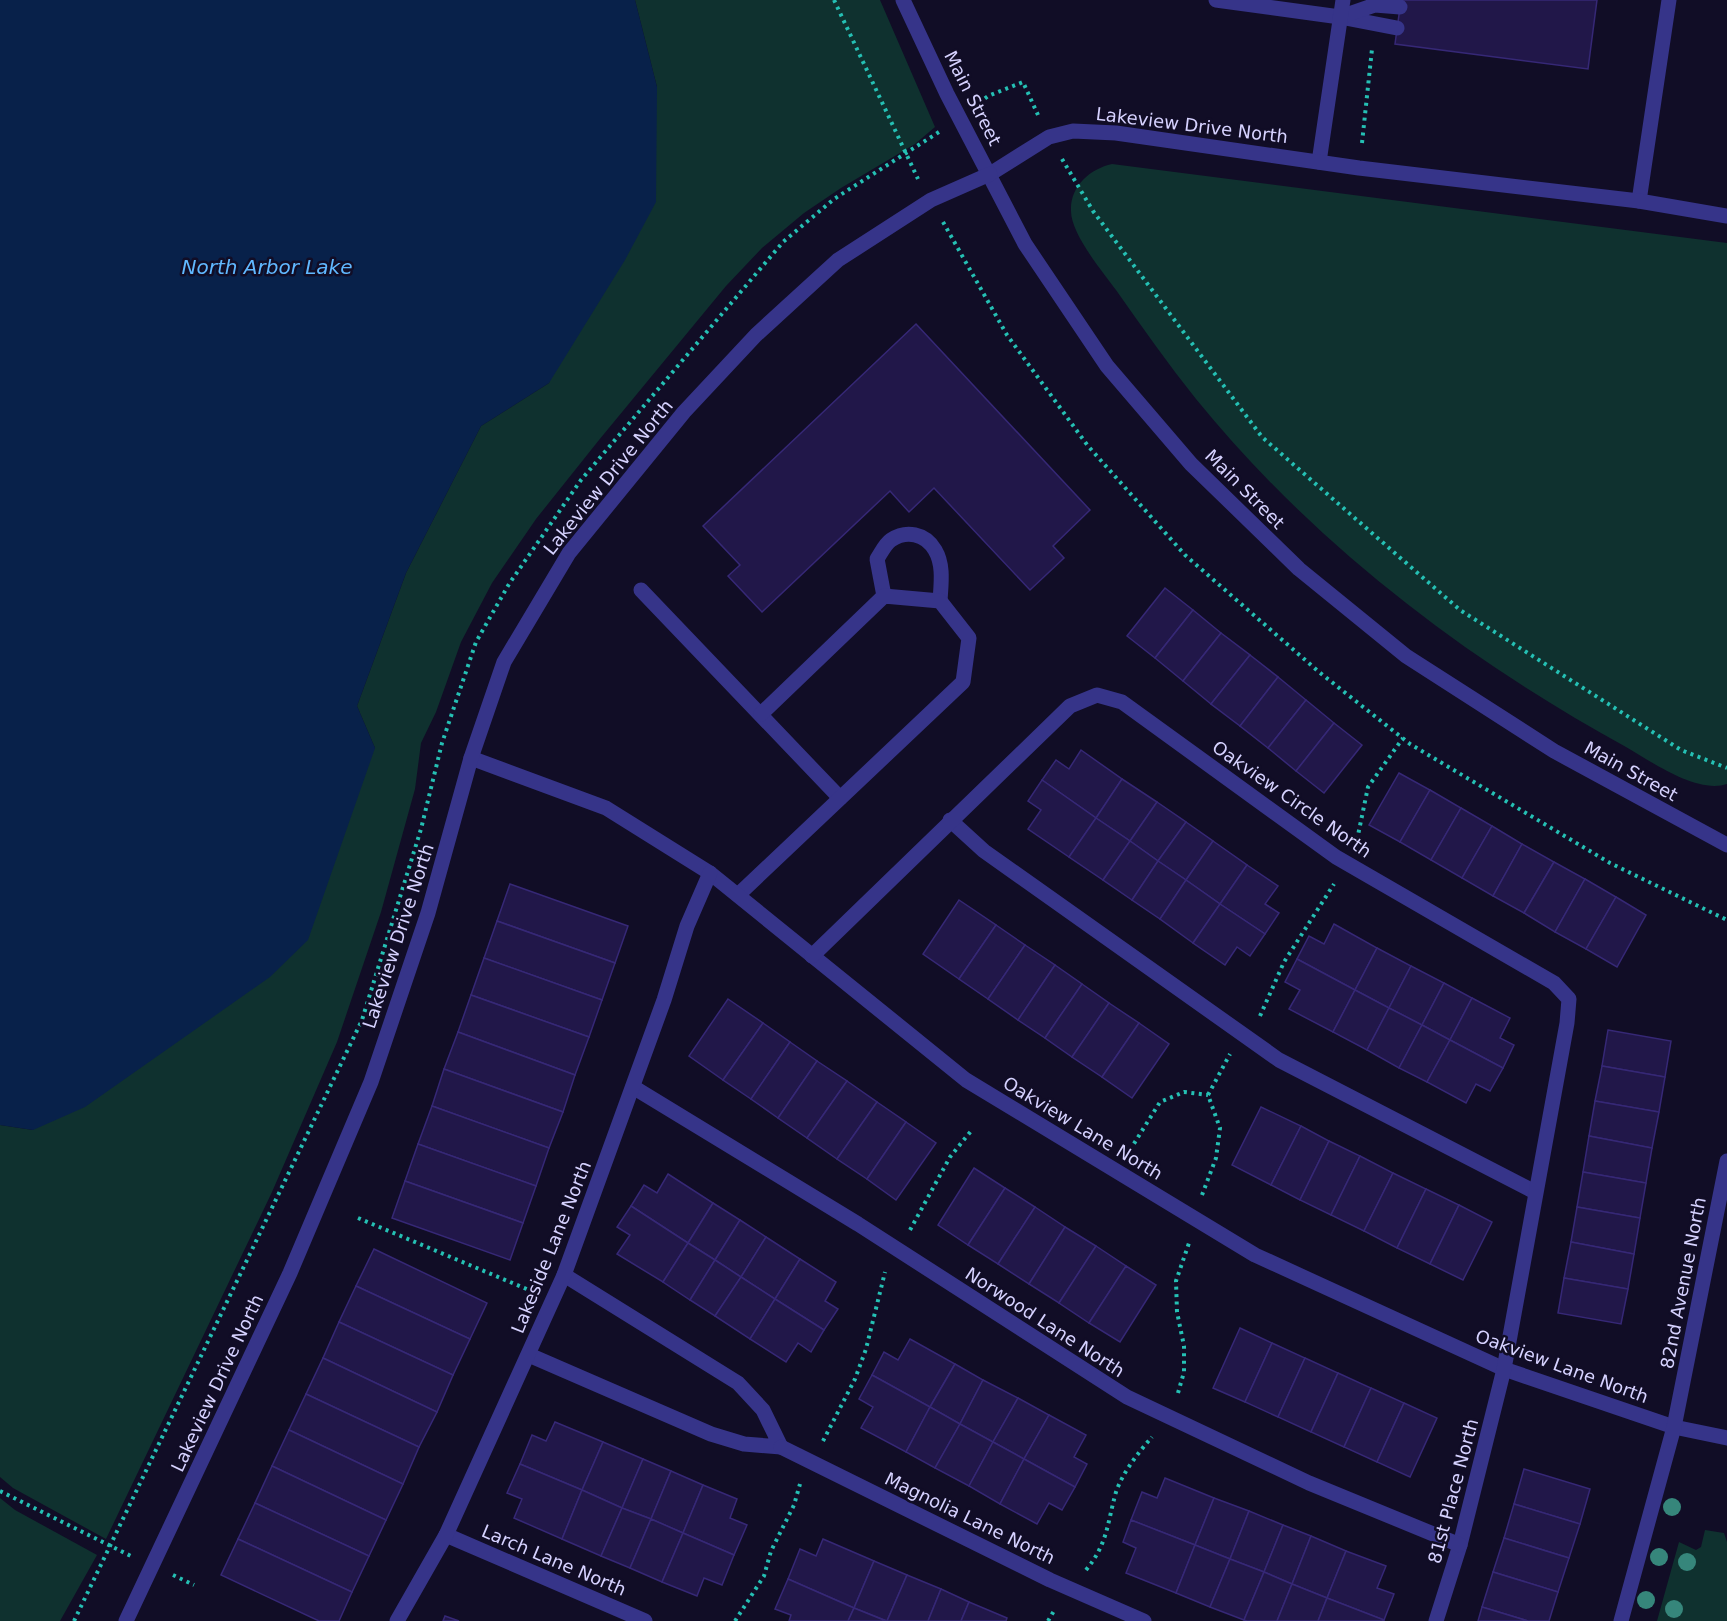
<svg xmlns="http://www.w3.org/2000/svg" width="1727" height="1621" font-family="'DejaVu Sans',sans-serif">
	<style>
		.green { fill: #0f312f }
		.water { fill: #08214a }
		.building { fill: #211749; stroke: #362876; stroke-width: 1.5 }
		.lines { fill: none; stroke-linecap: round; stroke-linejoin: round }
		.path { stroke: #25c0b4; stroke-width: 4; stroke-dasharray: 3 4.5; stroke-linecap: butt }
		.service { stroke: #363489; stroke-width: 15 }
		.minor { stroke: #363489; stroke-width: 15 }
		.tertiary { stroke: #363489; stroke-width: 15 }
		.tree { fill: #36867b }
		.labels { text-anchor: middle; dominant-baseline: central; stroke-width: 5; stroke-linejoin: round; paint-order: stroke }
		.street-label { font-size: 18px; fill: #d6d2ff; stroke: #110d26 }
		.water-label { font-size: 20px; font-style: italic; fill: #60b8ff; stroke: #110d26 }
	</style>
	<rect width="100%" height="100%" fill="#110d26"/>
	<!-- green -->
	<g class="green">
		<path d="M635,0h245l55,127 -20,17 -74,44 -37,25 -42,35 -36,38 -127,154 -63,79 -44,64 -31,59 -25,70 -15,31 -6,46 -34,123 -44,130 -65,150 -166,347 -93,-51 -13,-11v-352l33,5 342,-382 -18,-42 49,-133 75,-147 68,-43 108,-296z"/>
		<path d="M1112,164l615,79v541c-30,10 -75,-22 -101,-37 -161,-88 -314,-205 -430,-348 -28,-35 -54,-72 -80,-109 -14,-19 -45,-56 -45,-79 -1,-25 19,-42 41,-47z"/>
		<path d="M0,1498l15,12 82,45 -37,66h-60z"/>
		<path d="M1705,1530l19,3 3,9v79h-70l22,-79 17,8 5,-3z"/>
	</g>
	<!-- water -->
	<path class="water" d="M0,0h635l22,87 -1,115 -31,58 -76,123 -68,43 -75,147 -49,133 18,42 -67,192 -38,37 -185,130 -52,23 -33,-5z"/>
	<!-- building -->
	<g class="building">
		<path d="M1401,0h196l-9,69 -193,-25z"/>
		<path d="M916,324l174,186 -37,36 11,12 -34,32 -96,-102 -25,24 -19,-21 -128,121 -34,-36 12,-11 -37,-39z"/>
		<path d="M1165,588l28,22 -38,48 -28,-22z"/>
		<path d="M1193,610l28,23 -38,48 -28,-23z"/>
		<path d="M1221,633l29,22 -39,49 -28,-23z"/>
		<path d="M1250,655l28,22 -38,49 -29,-22z"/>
		<path d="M1278,677l28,23 -38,48 -28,-22z"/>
		<path d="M1306,700l28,23 -38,48 -28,-23z"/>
		<path d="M1334,723l28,22 -38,48 -28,-22z"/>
		<path d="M1081,750l41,29 -26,39 -54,-38 14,-20 13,9z"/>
		<path d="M1399,773l31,17 -30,52 -31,-17z"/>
		<path d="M1122,779l35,23 -27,39 -34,-23z"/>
		<path d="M1042,780l54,38 -27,39 -41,-28 13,-19 -13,-9z"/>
		<path d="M1430,790l31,18 -30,52 -31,-18z"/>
		<path d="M1157,802l29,20 -28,39 -28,-20z"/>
		<path d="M1461,808l31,18 -30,52 -31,-18z"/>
		<path d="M1096,818l34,23 -27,39 -34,-23z"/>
		<path d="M1186,822l27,19 -27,39 -28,-19z"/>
		<path d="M1492,826l30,18 -29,52 -31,-18z"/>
		<path d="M1130,841l28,20 -26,39 -29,-20z"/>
		<path d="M1213,841l34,24 -27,39 -34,-24z"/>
		<path d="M1522,844l32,18 -30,51 -31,-17z"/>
		<path d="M1158,861l28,19 -26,39 -28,-19z"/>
		<path d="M1554,862l31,17 -30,53 -31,-19z"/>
		<path d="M1247,865l31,21 -13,18 14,9 -14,21 -45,-30z"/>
		<path d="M1585,879l31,18 -30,52 -31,-17z"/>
		<path d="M1186,880l34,24 -27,39 -33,-24z"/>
		<path d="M510,884l118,42 -13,37 -118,-42z"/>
		<path d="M1616,897l30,18 -29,52 -31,-18z"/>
		<path d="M959,900l37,25 -37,54 -36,-25z"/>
		<path d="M1220,904l45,30 -15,22 -13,-9 -12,18 -32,-22z"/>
		<path d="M497,921l118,42 -13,37 -118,-42z"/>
		<path d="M1334,924l43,24 -22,42 -58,-31 12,-23 15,8z"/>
		<path d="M996,925l29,20 -37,54 -29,-20z"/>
		<path d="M1025,945l30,20 -37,55 -30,-21z"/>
		<path d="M1377,948l34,18 -22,42 -34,-18z"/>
		<path d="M484,958l118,42 -13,37 -118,-42z"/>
		<path d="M1297,959l58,31 -22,42 -44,-23 11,-19 -15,-8z"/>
		<path d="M1055,965l27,19 -37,54 -27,-18z"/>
		<path d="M1411,966l33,17 -22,42 -33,-17z"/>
		<path d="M1444,983l28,15 -22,42 -28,-15z"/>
		<path d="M1082,984l27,19 -37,54 -27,-19z"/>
		<path d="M1355,990l34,18 -22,42 -34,-18z"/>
		<path d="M471,995l118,42 -14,38 -117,-43z"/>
		<path d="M1472,998l38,20 -10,20 14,7 -11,23 -53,-28z"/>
		<path d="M728,999l35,24 -40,57 -34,-24z"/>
		<path d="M1109,1003l30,20 -37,54 -30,-20z"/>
		<path d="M1389,1008l33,17 -23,43 -32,-18z"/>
		<path d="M763,1023l27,19 -39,57 -28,-19z"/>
		<path d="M1139,1023l30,21 -37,54 -30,-21z"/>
		<path d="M1422,1025l28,15 -23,42 -28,-14z"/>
		<path d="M1608,1030l63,11 -6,36 -63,-11z"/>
		<path d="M458,1032l117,43 -12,37 -119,-43z"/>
		<path d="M1450,1040l53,28 -13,23 -14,-7 -10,19 -39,-21z"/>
		<path d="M790,1042l27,19 -39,57 -27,-19z"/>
		<path d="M817,1061l30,20 -40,57 -29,-20z"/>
		<path d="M1602,1066l63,11 -6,35 -64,-11z"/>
		<path d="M444,1069l119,43 -14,36 -117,-42z"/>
		<path d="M847,1081l30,21 -40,57 -30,-21z"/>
		<path d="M1595,1101l64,11 -7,36 -63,-12z"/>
		<path d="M877,1102l29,20 -39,57 -30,-20z"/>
		<path d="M432,1106l117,42 -13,38 -118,-42z"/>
		<path d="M1261,1107l40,19 -30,59 -39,-20z"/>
		<path d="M906,1122l30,21 -40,57 -29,-21z"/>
		<path d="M1301,1126l28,15 -29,59 -29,-15z"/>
		<path d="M1589,1136l63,12 -6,35 -63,-11z"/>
		<path d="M1329,1141l31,15 -29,59 -31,-15z"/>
		<path d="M418,1144l118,42 -13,37 -118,-42z"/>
		<path d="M1360,1156l33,17 -29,58 -33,-16z"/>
		<path d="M974,1168l31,20 -37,57 -30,-20z"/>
		<path d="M1583,1172l63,11 -6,35 -63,-11z"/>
		<path d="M1393,1173l33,16 -29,59 -33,-17z"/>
		<path d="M668,1174l45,29 -25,40 -57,-37 13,-21 13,8z"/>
		<path d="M405,1181l118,42 -13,37 -118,-42z"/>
		<path d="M1005,1188l30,19 -37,57 -30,-19z"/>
		<path d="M1426,1189l33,16 -29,59 -33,-16z"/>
		<path d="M713,1203l27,17 -25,40 -27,-17z"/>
		<path d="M1459,1205l33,17 -29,58 -33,-16z"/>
		<path d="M631,1206l57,37 -25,39 -46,-28 13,-19 -13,-8z"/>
		<path d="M1035,1207l30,20 -36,57 -31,-20z"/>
		<path d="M1577,1207l63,11 -6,36 -63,-12z"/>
		<path d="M740,1220l26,17 -25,40 -26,-17z"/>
		<path d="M1065,1227l31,19 -37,57 -30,-19z"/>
		<path d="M766,1237l34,22 -25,40 -34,-22z"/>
		<path d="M1571,1242l63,12 -6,35 -64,-11z"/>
		<path d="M688,1243l27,17 -25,40 -27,-18z"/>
		<path d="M1096,1246l30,20 -37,57 -30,-20z"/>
		<path d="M374,1249l113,54 -17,36 -114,-53z"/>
		<path d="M800,1259l36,23 -11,19 13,8 -14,21 -49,-31z"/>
		<path d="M715,1260l26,17 -26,39 -25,-16z"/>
		<path d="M1126,1266l30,19 -36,57 -31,-19z"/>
		<path d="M741,1277l34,22 -25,40 -35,-23z"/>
		<path d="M1564,1278l64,11 -7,35 -63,-11z"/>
		<path d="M356,1286l114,53 -17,36 -114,-53z"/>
		<path d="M775,1299l49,31 -13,22 -13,-9 -12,19 -36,-23z"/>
		<path d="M339,1322l114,53 -16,37 -114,-54z"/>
		<path d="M1240,1328l32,15 -27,59 -32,-14z"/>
		<path d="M910,1339l45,25 -25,43 -58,-32 12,-23 14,8z"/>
		<path d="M1272,1343l33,15 -27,59 -33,-15z"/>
		<path d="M323,1358l114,54 -18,35 -113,-53z"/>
		<path d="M1305,1358l33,15 -27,59 -33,-15z"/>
		<path d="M955,1364l28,16 -23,44 -30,-17z"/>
		<path d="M1338,1373l33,15 -27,59 -33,-15z"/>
		<path d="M872,1375l58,32 -24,45 -45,-24 12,-21 -14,-8z"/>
		<path d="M983,1380l35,18 -25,44 -33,-18z"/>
		<path d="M1371,1388l33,15 -27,59 -33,-15z"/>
		<path d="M306,1394l113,53 -16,37 -114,-54z"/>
		<path d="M1018,1398l31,17 -25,44 -31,-17z"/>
		<path d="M1404,1403l33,15 -27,59 -33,-15z"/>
		<path d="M930,1407l30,17 -25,44 -29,-16z"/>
		<path d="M1049,1415l37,20 -12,22 13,7 -12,23 -51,-28z"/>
		<path d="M555,1422l48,20 -21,48 -62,-26 12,-29 14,6z"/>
		<path d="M960,1424l33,18 -24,44 -34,-18z"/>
		<path d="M289,1430l114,54 -17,36 -114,-54z"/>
		<path d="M603,1442l40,17 -21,49 -40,-18z"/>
		<path d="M993,1442l31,17 -24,45 -31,-18z"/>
		<path d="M643,1459l28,12 -20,48 -29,-11z"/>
		<path d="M1024,1459l51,28 -13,23 -13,-7 -12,21 -37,-20z"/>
		<path d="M520,1464l62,26 -20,49 -48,-21 8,-19 -15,-6z"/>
		<path d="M272,1466l114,54 -17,36 -114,-53z"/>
		<path d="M1524,1469l66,20 -10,35 -66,-20z"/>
		<path d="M671,1471l32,14 -20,48 -32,-14z"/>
		<path d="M1165,1478l49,20 -19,47 -64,-25 11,-28 15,6z"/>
		<path d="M703,1485l34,14 -7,19 17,7 -13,30 -51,-22z"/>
		<path d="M582,1490l40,18 -21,48 -39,-17z"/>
		<path d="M1214,1498l35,13 -19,48 -35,-14z"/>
		<path d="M255,1503l114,53 -17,36 -114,-53z"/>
		<path d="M1514,1504l66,20 -11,34 -65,-20z"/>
		<path d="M622,1508l29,11 -21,49 -29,-12z"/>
		<path d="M1249,1511l34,14 -19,47 -34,-13z"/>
		<path d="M651,1519l32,14 -21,49 -32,-14z"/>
		<path d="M1131,1520l64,25 -19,48 -50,-20 10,-25 -13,-6z"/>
		<path d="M1283,1525l28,11 -19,48 -28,-12z"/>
		<path d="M683,1533l51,22 -12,30 -18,-7 -7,18 -35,-14z"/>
		<path d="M1311,1536l35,15 -19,47 -35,-14z"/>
		<path d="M1504,1538l65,20 -11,34 -65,-20z"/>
		<path d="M238,1539l114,53 -13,29h-20l-98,-46z"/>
		<path d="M823,1539l51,22 -20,47 -66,-29 12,-30 16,7z"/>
		<path d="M1195,1545l35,14 -20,48 -34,-14z"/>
		<path d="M1346,1551l40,15 -9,22 17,6 -10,26 -57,-22z"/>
		<path d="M1230,1559l34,13 -20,48 -34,-13z"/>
		<path d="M874,1561l33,14 -20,46 -33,-13z"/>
		<path d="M1264,1572l28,12 -15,37h-30l-3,-1z"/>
		<path d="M1493,1572l65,20 -9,29h-21l-46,-14z"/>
		<path d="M907,1575l34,14 -13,32h-41z"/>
		<path d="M788,1579l66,29 -6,13h-59l2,-6 -16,-6z"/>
		<path d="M1292,1584l35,14 -9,23h-41z"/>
		<path d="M941,1589l28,13 -8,19h-33z"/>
		<path d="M1327,1598l57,22 -1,1h-65z"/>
		<path d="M969,1602l38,16 -1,3h-45z"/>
		<path d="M1482,1607l46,14h-50z"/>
		<path d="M854,1608l32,13h-38z"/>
		<path d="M445,1616l14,5h-16z"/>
	</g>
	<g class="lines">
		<!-- path -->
		<g class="path">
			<path d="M834,0l84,179"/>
			<path d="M979,103l9,-7 35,-14 15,33"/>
			<path d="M1362,143l10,-94"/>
			<path d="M1062,159l31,52 169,226 198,173 221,140 46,18"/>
			<path d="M943,222l64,113 81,111 97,109 134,117 91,72 200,119 117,57"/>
			<path d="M1357,840l11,-53 35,-49"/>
			<path d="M1260,1016l24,-54 50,-78"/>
			<path d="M1130,1150l30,-48 24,-10 24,3"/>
			<path d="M1202,1195l14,-37 4,-30 -12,-33 22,-41"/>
			<path d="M358,1218l171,72"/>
			<path d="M910,1230l40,-73 21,-26"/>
			<path d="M1178,1393l6,-21v-26l-7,-34 -1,-31 13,-38"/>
			<path d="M823,1441l32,-62 11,-30 19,-77"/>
			<path d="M0,1491l131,65"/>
			<path d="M1086,1570c22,-27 21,-46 30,-78 7,-20 22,-39 36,-55"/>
			<path d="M173,1575l21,10"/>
			<path d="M74,1621l288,-601 59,-191 21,-86 34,-101 33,-58 72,-104 202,-238 51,-43 105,-67"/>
			<path d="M735,1621l29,-45 7,-25 23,-46 6,-21"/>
			<path d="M1048,1621l7,-12"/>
		</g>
		<!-- service -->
		<g class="service">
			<path d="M1216,0l124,17 57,11"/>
			<path d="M1340,17l35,-12 25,2"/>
			<path d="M1319,162l24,-162"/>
			<path d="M1639,201l30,-201"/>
			<path d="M641,590l199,208"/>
			<path d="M884,596l-7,-37c4,-6 8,-15 14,-19 15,-10 34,-7 44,10 9,15 6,34 5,51"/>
			<path d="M738,895l225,-213 6,-44 -29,-37 -56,-5 -123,118"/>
		</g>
		<!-- minor -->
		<g class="minor">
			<path d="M990,174l59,-37 24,-6 43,2 243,35 280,33 88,15"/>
			<path d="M471,758l135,50 104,65 256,207 289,175 249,114 170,58 53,11"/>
			<path d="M950,820l34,31 295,209 256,132"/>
			<path d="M812,956l258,-250 27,-11 25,7 214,155 218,126 15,16 -2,24 -63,346 -44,176 -24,76"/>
			<path d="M633,1087l225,137 269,173 182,86 151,62"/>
			<path d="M529,1355l182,79 33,10 37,3 -18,-37 -25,-27 -174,-108"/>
			<path d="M781,1447l269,133 94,41"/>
			<path d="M446,1535l199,86"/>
			<path d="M397,1621l49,-86 118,-260 100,-275 23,-74 23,-53"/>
			<path d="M1621,1621l53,-194 53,-266"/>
		</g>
		<!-- tertiary -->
		<g class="tertiary">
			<path d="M903,0l44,94 78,150 82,122 84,98 108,105 107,87 148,95 173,94"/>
			<path d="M126,1621l164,-348 81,-191 57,-169 43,-155 33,-96 65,-109 115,-141 72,-77 82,-75 93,-60 59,-26"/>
		</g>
	</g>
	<!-- trees -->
	<g class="tree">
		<circle cx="1672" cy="1507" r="9"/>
		<circle cx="1659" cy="1557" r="9"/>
		<circle cx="1687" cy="1562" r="9"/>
		<circle cx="1646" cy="1600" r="9"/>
		<circle cx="1674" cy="1609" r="9"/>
	</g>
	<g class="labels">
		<!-- street labels -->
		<g class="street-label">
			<text transform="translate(973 98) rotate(63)">Main Street</text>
			<text transform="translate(1192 125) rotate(7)">Lakeview Drive North</text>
			<text transform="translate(608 477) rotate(-51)">Lakeview Drive North</text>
			<text transform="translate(1245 489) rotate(45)">Main Street</text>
			<text transform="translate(1631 771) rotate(29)">Main Street</text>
			<text transform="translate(1292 799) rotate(35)">Oakview Circle North</text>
			<text transform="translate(398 936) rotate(-72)">Lakeview Drive North</text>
			<text transform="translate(1083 1128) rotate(31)">Oakview Lane North</text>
			<text transform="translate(551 1247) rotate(-68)">Lakeside Lane North</text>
			<text transform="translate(1683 1283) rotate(-79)">82nd Avenue North</text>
			<text transform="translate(1045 1322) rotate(33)">Norwood Lane North</text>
			<text transform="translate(1562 1366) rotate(20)">Oakview Lane North</text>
			<text transform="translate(217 1383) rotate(-65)">Lakeview Drive North</text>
			<text transform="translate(1453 1491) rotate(-75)">81st Place North</text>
			<text transform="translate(970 1518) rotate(26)">Magnolia Lane North</text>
			<text transform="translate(554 1560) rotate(23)">Larch Lane North</text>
		</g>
		<!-- water labels -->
		<g class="water-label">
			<text x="267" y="267">North Arbor Lake</text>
		</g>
	</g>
</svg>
